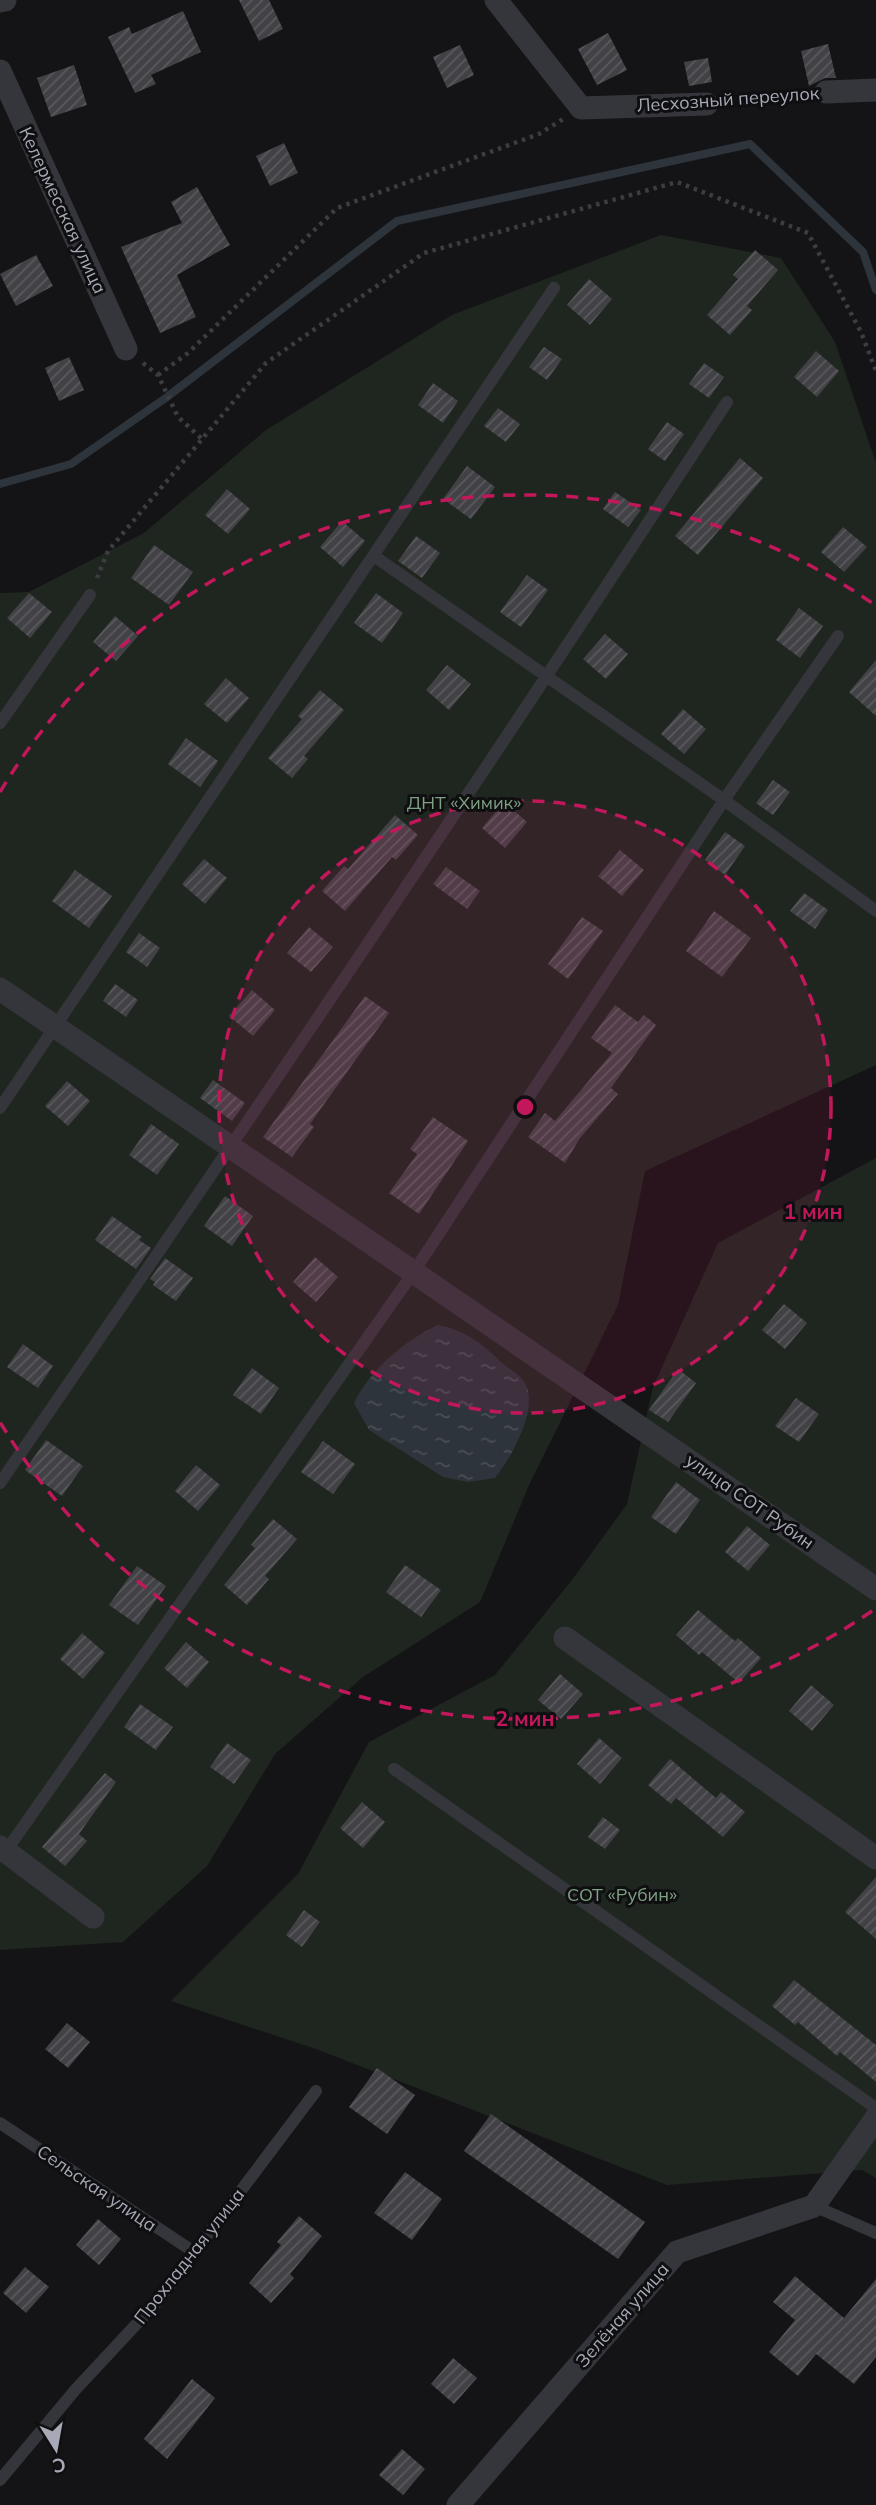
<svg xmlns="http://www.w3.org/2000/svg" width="876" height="2505" font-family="Mulish,sans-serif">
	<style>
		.garden { fill: #1f2620 }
		.water { fill: url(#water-ripples) }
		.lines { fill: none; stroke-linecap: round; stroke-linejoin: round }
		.stream { stroke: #2d343b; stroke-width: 8 }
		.building { fill: url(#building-hatch) }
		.path { stroke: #3c3d42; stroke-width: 4.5; stroke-dasharray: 3.5 5; stroke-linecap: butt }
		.service { stroke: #35363b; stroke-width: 12 }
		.minor { stroke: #35363b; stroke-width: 23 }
		.ring { fill: none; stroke: #c2185b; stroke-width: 3.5; stroke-dasharray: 12 9 }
		.labels { text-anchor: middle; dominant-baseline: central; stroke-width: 6; stroke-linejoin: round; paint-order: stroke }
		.street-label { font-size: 18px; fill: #a7aab6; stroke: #0f0f11 }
		.park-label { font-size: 18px; fill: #7fa083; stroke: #0f0f11 }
		.centre { fill: #c2185b; stroke: #0f0f11; stroke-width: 3.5 }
		.ring-label { font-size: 21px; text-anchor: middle; font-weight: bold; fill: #c2185b; stroke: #0f0f11; stroke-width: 6; stroke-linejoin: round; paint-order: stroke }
	</style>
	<defs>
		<pattern id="water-ripples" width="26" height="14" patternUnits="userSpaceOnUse" patternTransform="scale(1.75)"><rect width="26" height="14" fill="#2d343b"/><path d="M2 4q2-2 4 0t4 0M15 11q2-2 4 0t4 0" fill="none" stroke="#494f55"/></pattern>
		<pattern id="building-hatch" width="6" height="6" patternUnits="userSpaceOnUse" patternTransform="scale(1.75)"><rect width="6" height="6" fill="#414146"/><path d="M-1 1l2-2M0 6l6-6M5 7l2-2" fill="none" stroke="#5a5a5e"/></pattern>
	</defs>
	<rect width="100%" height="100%" fill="#141416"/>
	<!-- garden -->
	<g class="garden">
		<path d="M661,235l120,23 54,84 41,121v602l-231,106 -27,134 -88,178 -50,119 -117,75 -88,77 -68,112 -84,76 -123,8v-1357l29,-1 115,-59 122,-103 186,-115z"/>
		<path d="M876,1158v1020l-14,-8 -195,15 -351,-136 -145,-48 127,-127 71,-132 126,-67 77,-95 55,-76 26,-117 65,-144z"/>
	</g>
	<!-- water -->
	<path class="water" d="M438,1325c29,6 43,18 64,38 6,5 15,10 21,17 19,24 -12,78 -28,98l-27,4 -25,-5 -74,-47 -15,-27c17,-34 50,-62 84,-78z"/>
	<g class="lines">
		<!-- stream -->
		<path class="stream" d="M0,484l71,-20 96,-67 230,-176 353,-77 113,108 13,38"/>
	</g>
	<!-- building -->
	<g class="building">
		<path d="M239,0h30l14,29 -24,12z"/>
		<path d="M183,11l18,41 -50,23 5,9 -21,9 -27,-56 21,-10 3,7z"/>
		<path d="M608,33l19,37 -30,15 -19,-36z"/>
		<path d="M828,44l8,34h-11l-16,8 -8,-35z"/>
		<path d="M460,45l14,30 -27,13 -14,-31z"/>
		<path d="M708,58l4,24 -23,4 -5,-24z"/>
		<path d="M74,65l13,40 -36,12 -14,-39z"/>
		<path d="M284,143l14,30 -28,13 -14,-30z"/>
		<path d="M197,187l33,58 -53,30 19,42 -36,16 -39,-86 61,-24 -11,-21z"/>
		<path d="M755,250l23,20 -31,36 5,4 -22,25 -23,-20 31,-36 -5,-4z"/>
		<path d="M36,255l17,31 -37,20 -16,-32z"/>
		<path d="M589,279l23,20 -22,26 -23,-20z"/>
		<path d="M544,347l18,12 -15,21 -18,-13z"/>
		<path d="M816,351l23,20 -22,26 -23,-20z"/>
		<path d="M69,357l15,33 -25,11 -14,-33z"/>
		<path d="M704,363l20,14 -15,21 -20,-14z"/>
		<path d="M433,383l25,18 -15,22 -25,-18z"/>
		<path d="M498,408l22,16 -14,18 -22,-16z"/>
		<path d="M667,422l17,12 -19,27 -17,-12z"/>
		<path d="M740,458l23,20 -65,77 -23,-19z"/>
		<path d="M467,466l28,21 -24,32 -28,-20z"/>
		<path d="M227,489l23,20 -22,25 -23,-19z"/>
		<path d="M615,492l26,18 -13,17 -25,-18z"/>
		<path d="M342,521l23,20 -22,26 -23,-20z"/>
		<path d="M843,527l24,20 -23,25 -23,-20z"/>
		<path d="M416,536l24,17 -18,25 -24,-17z"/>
		<path d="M154,545l39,27 -24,33 -38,-27z"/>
		<path d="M527,575l21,15 -27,37 -21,-15z"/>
		<path d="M29,593l23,19 -22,26 -23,-20z"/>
		<path d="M376,593l27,20 -21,30 -28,-20z"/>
		<path d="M799,608l24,18 -23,32 -24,-18z"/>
		<path d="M115,616l23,20 -22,25 -23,-19z"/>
		<path d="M605,634l23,20 -22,25 -23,-20z"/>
		<path d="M876,660v56l-27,-24z"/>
		<path d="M447,665l24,19 -22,26 -23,-20z"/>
		<path d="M226,678l23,20 -22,25 -23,-19z"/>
		<path d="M320,690l24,20 -40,46 4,3 -16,19 -24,-20 34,-39 -4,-3z"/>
		<path d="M683,709l23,20 -22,25 -23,-20z"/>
		<path d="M186,738l32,23 -18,26 -32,-23z"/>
		<path d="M773,780l17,12 -17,23 -17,-12z"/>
		<path d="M504,802l23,20 -22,26 -23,-20z"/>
		<path d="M395,815l23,20 -22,25 -4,-3 -47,54 -23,-20 22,-25 4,3z"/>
		<path d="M725,832l20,14 -20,29 -20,-15z"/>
		<path d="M620,850l24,20 -22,26 -24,-20z"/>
		<path d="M204,859l23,19 -22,26 -23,-20z"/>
		<path d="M446,867l34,24 -13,18 -34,-25z"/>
		<path d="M75,870l37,26 -23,32 -37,-27z"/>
		<path d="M804,893l24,17 -13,19 -25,-18z"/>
		<path d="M714,911l37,27 -29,39 -36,-26z"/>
		<path d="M582,917l21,14 -35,48 -20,-15z"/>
		<path d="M309,927l24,20 -22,25 -24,-19z"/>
		<path d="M139,933l21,15 -13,19 -21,-15z"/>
		<path d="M115,984l23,16 -12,17 -23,-16z"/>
		<path d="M252,990l23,20 -22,26 -24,-20z"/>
		<path d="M365,996l24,17 -79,111 4,3 -22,30 -29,-20z"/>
		<path d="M615,1005l23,17 6,-7 12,10 -45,63 7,6 -38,44 -15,25 -37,-26 17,-24 10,8 57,-68 -21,-15z"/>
		<path d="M213,1080l32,23 -13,18 -32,-23z"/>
		<path d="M67,1081l23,20 -22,25 -23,-20z"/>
		<path d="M433,1117l35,24 -49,73 -30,-21 28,-39 -7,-5z"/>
		<path d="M151,1124l28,20 -22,31 -28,-20z"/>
		<path d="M225,1196l28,20 -21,30 -28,-20z"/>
		<path d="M112,1216l30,21 -3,3 12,8 -15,21 -41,-29z"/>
		<path d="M315,1257l23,20 -22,25 -23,-20z"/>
		<path d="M165,1258l28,20 -17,23 -23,-16 2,-3 -5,-3z"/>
		<path d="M784,1304l23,19 -22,26 -23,-19z"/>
		<path d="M23,1344l30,22 -15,22 -31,-21z"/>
		<path d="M252,1368l27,20 -18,26 -28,-19z"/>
		<path d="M678,1369l18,14 -28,39 -19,-12z"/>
		<path d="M796,1398l23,16 -20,28 -24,-16z"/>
		<path d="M46,1440l37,26 -21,30 -37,-26z"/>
		<path d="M323,1441l32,23 -22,30 -32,-22z"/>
		<path d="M196,1465l24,20 -22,26 -23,-20z"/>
		<path d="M676,1482l24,18 -24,34 -25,-17z"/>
		<path d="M273,1519l24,20 -32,37 4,3 -22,26 -23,-20 31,-37 -4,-3z"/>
		<path d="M747,1526l23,19 -22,26 -23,-19z"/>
		<path d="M405,1565l36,25 -20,27 -35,-25z"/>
		<path d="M137,1566l29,20 -28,39 -29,-20z"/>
		<path d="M698,1610l37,31 3,-3 23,20 -22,25 -37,-31 -3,3 -23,-20z"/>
		<path d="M82,1633l23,20 -22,26 -23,-20z"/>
		<path d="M186,1642l23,20 -22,26 -23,-20z"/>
		<path d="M560,1674l23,20 -22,25 -23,-19z"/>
		<path d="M811,1685l23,20 -22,26 -23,-20z"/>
		<path d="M140,1704l33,23 -17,23 -32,-23z"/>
		<path d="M599,1738l23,20 -22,26 -23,-20z"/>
		<path d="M227,1743l24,17 -17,24 -24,-17z"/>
		<path d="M670,1759l46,39 5,-6 24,20 -22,25 -47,-39 -5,6 -23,-19z"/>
		<path d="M105,1773l11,9 -37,52 8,7 -22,25 -23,-19z"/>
		<path d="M362,1802l23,20 -22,26 -23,-20z"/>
		<path d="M603,1817l17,13 -15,19 -17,-12z"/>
		<path d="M876,1877v62l-31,-27z"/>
		<path d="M304,1910l16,12 -18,25 -16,-12z"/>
		<path d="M794,1980l82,65v37l-36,-30 -3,4 -39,-34 -3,3 -23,-19z"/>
		<path d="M67,2023l23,19 -22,26 -23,-19z"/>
		<path d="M377,2068l38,27 -28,39 -38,-27z"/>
		<path d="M491,2114l154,108 -27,37 -154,-108z"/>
		<path d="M405,2172l37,27 -30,41 -38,-27z"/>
		<path d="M299,2216l23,20 -32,38 4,4 -23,25 -22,-20 32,-38 -4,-3z"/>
		<path d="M98,2219l23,20 -22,26 -23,-20z"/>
		<path d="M25,2267l24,20 -23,26 -23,-20z"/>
		<path d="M795,2276l49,42 32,-39v78l-22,27 -38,-30 -18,22 -29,-24 26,-32 -22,-18z"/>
		<path d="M453,2358l24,20 -23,26 -23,-20z"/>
		<path d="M192,2379l23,19 -48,61 -23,-20z"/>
		<path d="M402,2449l23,20 -22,26 -24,-20z"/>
	</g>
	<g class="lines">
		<!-- path -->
		<g class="path">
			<path d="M729,102l75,-8"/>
			<path d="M143,363l15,12 20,42 24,22"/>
			<path d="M158,375l30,-22 149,-145 202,-74 24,-15"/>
			<path d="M97,578l11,-27 158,-188 158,-110 253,-71 131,51 53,99 15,39"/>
		</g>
		<!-- service -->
		<g class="service">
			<path d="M374,556l350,244 152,111"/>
			<path d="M0,723l90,-128"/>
			<path d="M0,1108l554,-820"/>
			<path d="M0,1483c247,-358 490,-718 727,-1081"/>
			<path d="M394,1769l482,339"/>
			<path d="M6,1851l407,-578 311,-473 114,-164"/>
			<path d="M0,2123l194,129"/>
			<path d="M814,2206l62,27"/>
			<path d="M0,2480l76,-91 81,-87 159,-211"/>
		</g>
		<!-- minor -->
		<g class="minor">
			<path d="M496,0l85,108 126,-4"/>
			<path d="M0,1l5,-1"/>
			<path d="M0,71l126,278"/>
			<path d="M826,92l50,-2"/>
			<path d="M0,989l876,600"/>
			<path d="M565,1638l311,220"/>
			<path d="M0,1847l93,70"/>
			<path d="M458,2505l219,-253 137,-46 62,-88"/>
		</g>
	</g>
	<!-- distance rings -->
	<circle cx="525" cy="1107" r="306" fill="#c2185b" fill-opacity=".12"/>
	<g class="ring">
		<circle cx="525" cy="1107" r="306"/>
		<path d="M872 1611A612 612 0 0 1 0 1422M0 792A612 612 0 0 1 872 603"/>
	</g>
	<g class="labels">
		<!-- street labels -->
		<g class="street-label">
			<text transform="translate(728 99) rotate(-4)">Лесхозный переулок</text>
			<text transform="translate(63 210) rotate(65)">Келермесская улица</text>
			<text transform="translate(750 1501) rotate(35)">улица СОТ Рубин</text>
			<text transform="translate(97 2188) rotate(34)">Сельская улица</text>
			<text transform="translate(189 2256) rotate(-52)">Прохладная улица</text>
			<text transform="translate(622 2315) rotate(-49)">Зелёная улица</text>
		</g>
		<!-- park labels -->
		<g class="park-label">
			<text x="464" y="802">ДНТ «Химик»</text>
			<text x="622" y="1894">СОТ «Рубин»</text>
		</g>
	</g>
	<circle cx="525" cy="1107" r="10" class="centre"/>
	<g class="ring-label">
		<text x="813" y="1219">1 мин</text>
		<text x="525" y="1726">2 мин</text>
	</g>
	<!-- north arrow -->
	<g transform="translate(56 2449) rotate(169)" stroke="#0f0f11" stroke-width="5" paint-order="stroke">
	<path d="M0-5L12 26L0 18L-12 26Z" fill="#a7aab6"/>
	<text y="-10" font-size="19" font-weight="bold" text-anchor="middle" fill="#a7aab6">С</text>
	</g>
</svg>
